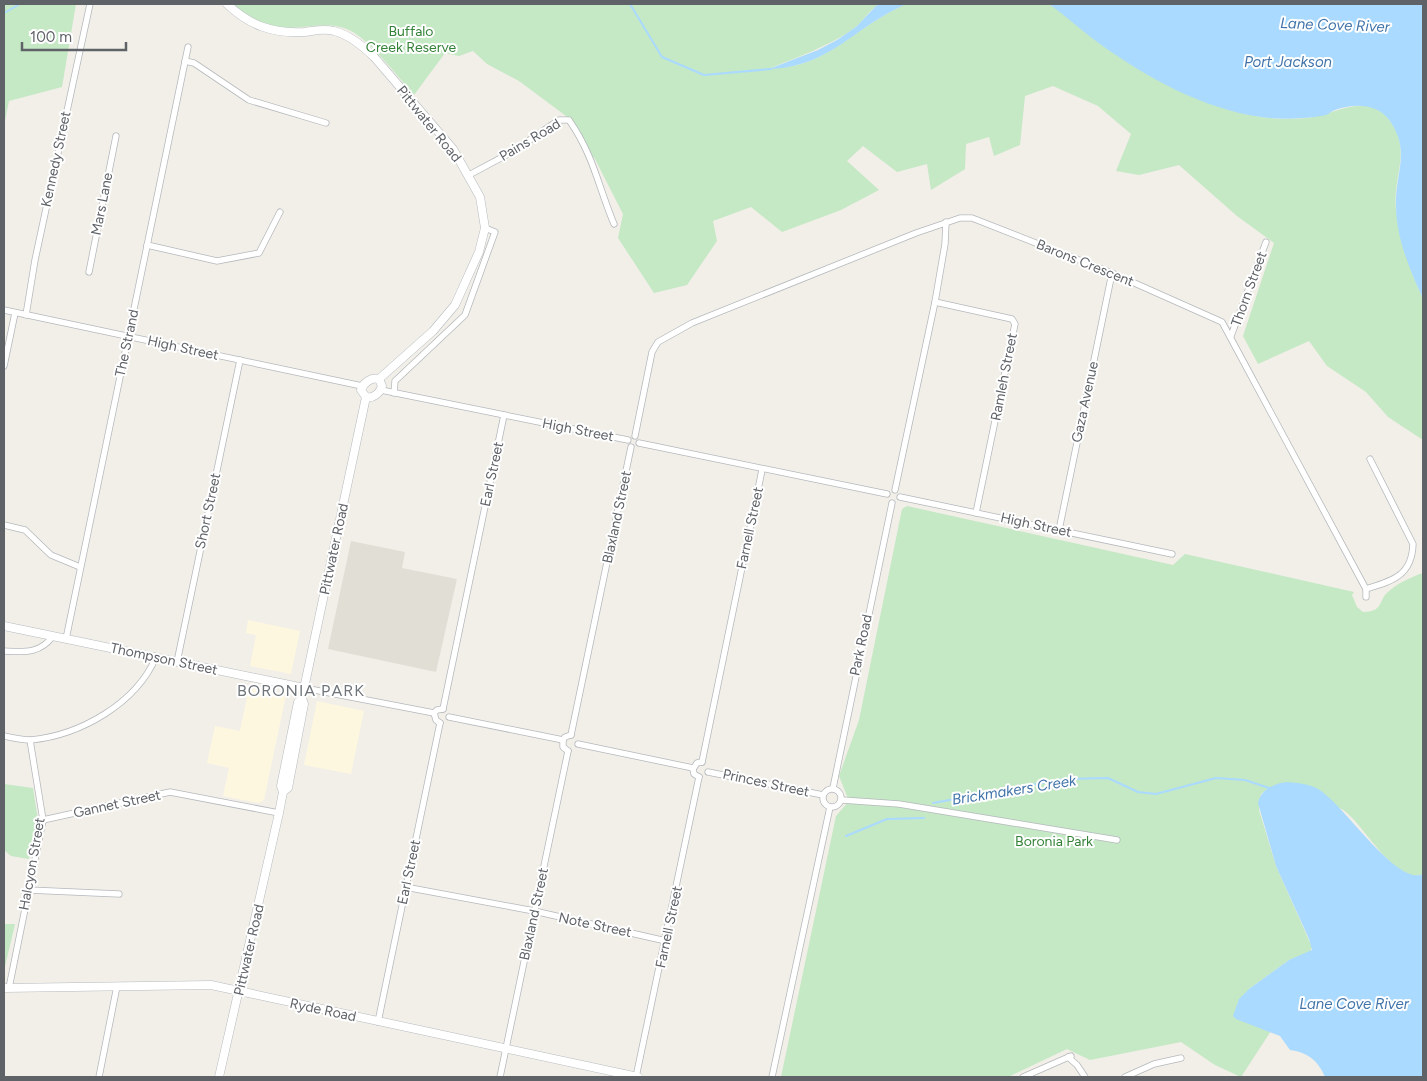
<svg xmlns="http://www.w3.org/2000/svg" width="1427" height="1081" font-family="Figtree,sans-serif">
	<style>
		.commercial { fill: #fef7e0 }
		.education { fill: #e1ded6 }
		.green { fill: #c5e8c5 }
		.water { fill: #aadaff }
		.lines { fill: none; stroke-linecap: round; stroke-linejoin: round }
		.stream { stroke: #aadaff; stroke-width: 2 }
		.street-casing { stroke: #b5b8bc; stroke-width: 7 }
		.secondary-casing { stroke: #b6babf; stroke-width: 9 }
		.street { stroke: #fff; stroke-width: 5.5 }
		.secondary { stroke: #fff; stroke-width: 8 }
		.labels { text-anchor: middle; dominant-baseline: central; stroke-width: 4; stroke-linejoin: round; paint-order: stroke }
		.park-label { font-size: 14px; fill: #348238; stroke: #fff }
		.street-label { font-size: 14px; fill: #5f6368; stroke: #fff }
		.water-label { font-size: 15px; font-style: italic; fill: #4174aa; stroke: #fff }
		.quarter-label { font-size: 16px; letter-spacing: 1px; fill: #70757a; stroke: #fff }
	</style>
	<rect width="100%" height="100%" fill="#f1efe8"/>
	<!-- commercial -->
	<g class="commercial">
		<path d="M248,620l52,11 -9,43 -41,-8 6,-31 -10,-2z"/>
		<path d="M249,688l37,7 -22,105 -5,3 -36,-7 6,-28 -22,-5 8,-37 25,5z"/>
		<path d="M317,701l47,10 -13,63 -47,-9z"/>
	</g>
	<!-- education -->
	<path class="education" d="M351,541l54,11 -3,16 55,11 -21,93 -108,-23z"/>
	<!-- green -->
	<g class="green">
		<path d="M4,4h72l-14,83 -53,14 -5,25z"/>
		<path d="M231,4h650c-12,4 -18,19 -29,26 -26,17 -52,26 -81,38 57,1 87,-45 136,-64 38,0 75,0 113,0 8,0 23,-3 30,1 17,8 35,28 51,39 45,32 95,59 149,71 19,4 38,5 57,3 24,-2 58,-25 78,-3 30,32 7,60 11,94 4,31 14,62 27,90v141l-35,-23 -22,-25 -39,-26 -18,-25 -51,23 -15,-28 31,-93 -37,-27 -58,-51 -40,10 -23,-4 15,-37 -33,-28 -45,-20 -28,10 -5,49 -26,11 -5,-19 -23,7 -1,25 -34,21 -4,-26 -30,8 -34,-26 -16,15 32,29 -38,20 -59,22 -31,-25 -38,14 4,20 -30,44 -33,8 -36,-55 5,-24 -28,-55 -25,-32 -4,-11 -47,-35 -32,-17 -14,-13 -14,5 -14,-3 -31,42c-16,-18 -41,-51 -61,-63 -25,-14 -53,-1 -79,-4 -16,-1 -31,-15 -43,-24z"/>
		<path d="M907,506l266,59 12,-11 169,38 -2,3 5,12 6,5c21,0 15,-12 25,-20 10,-9 23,-15 35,-19v301c-27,13 -61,-53 -80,-64 -12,-8 -57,-17 -74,-22l-8,6 -2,16 17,56 36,81 -2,5 -21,8 -40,29 14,39 8,3 -30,46 -26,-12 -34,-23 -91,18 -23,-11 -59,28h-227l55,-261 13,-15 -10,-25 20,-56 43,-211z"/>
		<path d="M4,784l29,4 5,32 -9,39 -18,-3 -7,-6z"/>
		<path d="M4,924h11l-11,47z"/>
	</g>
	<!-- water -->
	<g class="water">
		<path d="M881,4h26c-52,21 -75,63 -138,65l49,-19 19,-10 19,-13 20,-21z"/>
		<path d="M1049,4h374v295c-13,-29 -27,-61 -27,-94 -1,-32 15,-53 -6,-84 -12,-18 -37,-18 -55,-11 -5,2 -8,6 -14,6 -20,3 -40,4 -60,1 -58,-8 -115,-40 -161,-73 -18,-13 -34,-28 -51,-40z"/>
		<path d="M1288,782c10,1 21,2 30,7 25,14 79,98 105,85v203h-98c-7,-17 -18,-25 -35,-27l-10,-14 -44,-17 -3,-3 6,-17 10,-10 40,-29 23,-10 -3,-11 -33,-73 -18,-63c3,-14 17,-20 30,-21z"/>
	</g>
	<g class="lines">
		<!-- stream -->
		<g class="stream">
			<path d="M630,4l32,53 42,18 67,-6"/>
			<path d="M4,13l16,-9"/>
			<path d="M933,803l131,-24 44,-1 30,14 18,2 60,-16 29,2 24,8"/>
			<path d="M846,836l41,-17 37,-1"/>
		</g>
		<defs>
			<g id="street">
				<path d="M185,61l9,2 55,37 77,23"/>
				<path d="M469,175l43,-23 47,-32h10c25,36 29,66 45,104"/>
				<path d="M147,245l70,16 42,-8 21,-41"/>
				<path d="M89,272l27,-136"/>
				<path d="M935,302l77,17 3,5 -39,189"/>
				<path d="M4,310l358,76"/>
				<path d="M26,315l9,-55 55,-256"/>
				<path d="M1231,336l35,-94"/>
				<path d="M4,366l11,-53"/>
				<path d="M381,390l247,50"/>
				<path d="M394,393l1,-12 70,-66 30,-83 -10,-4"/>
				<path d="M635,436l17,-84 6,-10 34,-19 224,-90 44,-15h12l140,55 110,49 144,267v8"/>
				<path d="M639,443l248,51"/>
				<path d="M895,490l40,-188 10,-58 1,-22"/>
				<path d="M900,497l272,57"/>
				<path d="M4,525l21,5 26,25 29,12"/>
				<path d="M1059,530l53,-257"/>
				<path d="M1366,589c26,-8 46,-13 47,-45l-43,-85"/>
				<path d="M66,639l122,-592"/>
				<path d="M4,651c20,1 36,3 49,-15"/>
				<path d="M177,662l63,-302"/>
				<path d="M304,688l130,25"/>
				<path d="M443,709l61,-294"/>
				<path d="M449,717l114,23"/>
				<path d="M440,723l-4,-3 -2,-7 3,-3 6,-1"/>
				<path d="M571,735l60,-288"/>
				<path d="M4,736c9,2 18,4 27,4 49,-5 105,-36 125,-83"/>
				<path d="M578,744l115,24"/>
				<path d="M568,751l-5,-4v-7l2,-3 6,-2"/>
				<path d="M702,762l60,-292"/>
				<path d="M708,772l115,23"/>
				<path d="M699,777l-5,-3 -1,-5 4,-6 5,-1"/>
				<path d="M833,788l59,-285"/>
				<circle cx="832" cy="798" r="9"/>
				<path d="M842,800l57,4 218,36"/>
				<path d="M43,820l127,-28 109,21"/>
				<path d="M405,887l129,24 132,30"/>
				<path d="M28,890l91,4"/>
				<path d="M9,988l34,-168 -13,-80"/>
				<path d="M378,1022l62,-299"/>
				<path d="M1068,1057l9,8 8,12"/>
				<path d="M99,1077l18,-91"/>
				<path d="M500,1077l68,-326"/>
				<path d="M636,1077l63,-300"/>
				<path d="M772,1077l58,-270"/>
				<path d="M1023,1077l48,-21"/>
				<path d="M1125,1077l29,-13 27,-6"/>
			</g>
			<g id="secondary">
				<path d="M227,4c22,21 46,30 77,28 10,-1 20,-4 30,-1 16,4 30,16 41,27l78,91 27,48 5,31 -6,24 -24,53 -22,26 -54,48"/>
				<path d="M366,397l-5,-7c2,-7 10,-13 18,-11"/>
				<path d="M366,397c7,2 14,-4 16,-11l-3,-7"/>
				<path d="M4,626l300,62"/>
				<path d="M283,792l5,-4 16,-84 -2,-6 64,-301"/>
				<path d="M4,988l207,-3 427,92"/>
				<path d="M219,1077l60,-264 4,-21 -2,-6 17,-84 4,-1"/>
			</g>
		</defs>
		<!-- street casing -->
		<use href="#street" class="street-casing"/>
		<!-- secondary casing -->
		<use href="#secondary" class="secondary-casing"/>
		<!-- street -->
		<use href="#street" class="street"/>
		<!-- secondary -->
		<use href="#secondary" class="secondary"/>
	</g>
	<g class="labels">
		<!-- park labels -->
		<g class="park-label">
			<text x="411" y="31">Buffalo<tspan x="411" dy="16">Creek Reserve</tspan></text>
			<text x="1054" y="841">Boronia Park</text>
		</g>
		<!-- street labels -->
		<g class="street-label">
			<text transform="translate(429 124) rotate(51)">Pittwater Road</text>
			<text transform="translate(530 140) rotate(-31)">Pains Road</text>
			<text transform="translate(56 159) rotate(-78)">Kennedy Street</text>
			<text transform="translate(102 204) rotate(-79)">Mars Lane</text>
			<text transform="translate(1085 263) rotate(22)">Barons Crescent</text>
			<text transform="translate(1249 289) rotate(-70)">Thorn Street</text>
			<text transform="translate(127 343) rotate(-78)">The Strand</text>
			<text transform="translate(183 348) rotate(12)">High Street</text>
			<text transform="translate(1004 377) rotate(-79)">Ramleh Street</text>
			<text transform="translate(1085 402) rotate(-78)">Gaza Avenue</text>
			<text transform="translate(578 430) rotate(11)">High Street</text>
			<text transform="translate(492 474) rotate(-78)">Earl Street</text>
			<text transform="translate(208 511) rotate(-78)">Short Street</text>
			<text transform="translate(617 517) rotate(-78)">Blaxland Street</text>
			<text transform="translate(1036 525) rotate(12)">High Street</text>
			<text transform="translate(750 528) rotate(-78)">Farnell Street</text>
			<text transform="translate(334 549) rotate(-78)">Pittwater Road</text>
			<text transform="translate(861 645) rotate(-78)">Park Road</text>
			<text transform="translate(164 659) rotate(12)">Thompson Street</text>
			<text transform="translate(766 783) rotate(12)">Princes Street</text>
			<text transform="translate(117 804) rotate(-12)">Gannet Street</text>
			<text transform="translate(32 864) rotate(-80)">Halcyon Street</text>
			<text transform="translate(409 872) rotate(-78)">Earl Street</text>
			<text transform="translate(534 914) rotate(-78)">Blaxland Street</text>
			<text transform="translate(595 925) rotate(12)">Note Street</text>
			<text transform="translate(669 927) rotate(-78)">Farnell Street</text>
			<text transform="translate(249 950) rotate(-77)">Pittwater Road</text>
			<text transform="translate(323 1010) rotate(12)">Ryde Road</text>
		</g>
		<!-- water labels -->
		<g class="water-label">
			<text transform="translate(1335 25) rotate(2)">Lane Cove River</text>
			<text x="1288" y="62">Port Jackson</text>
			<text transform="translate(1014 790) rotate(-9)">Brickmakers Creek</text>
			<text x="1354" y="1004">Lane Cove River</text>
		</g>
		<!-- quarter labels -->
		<g class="quarter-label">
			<text x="301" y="690">BORONIA PARK</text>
		</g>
	</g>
	<!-- border -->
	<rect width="1427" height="1081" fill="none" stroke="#5f6368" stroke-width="10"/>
	<!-- scale -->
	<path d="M22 42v8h104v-8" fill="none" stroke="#5f6368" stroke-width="2.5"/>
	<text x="30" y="42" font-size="15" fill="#5f6368" stroke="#ffffff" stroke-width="4" paint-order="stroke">100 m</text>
</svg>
